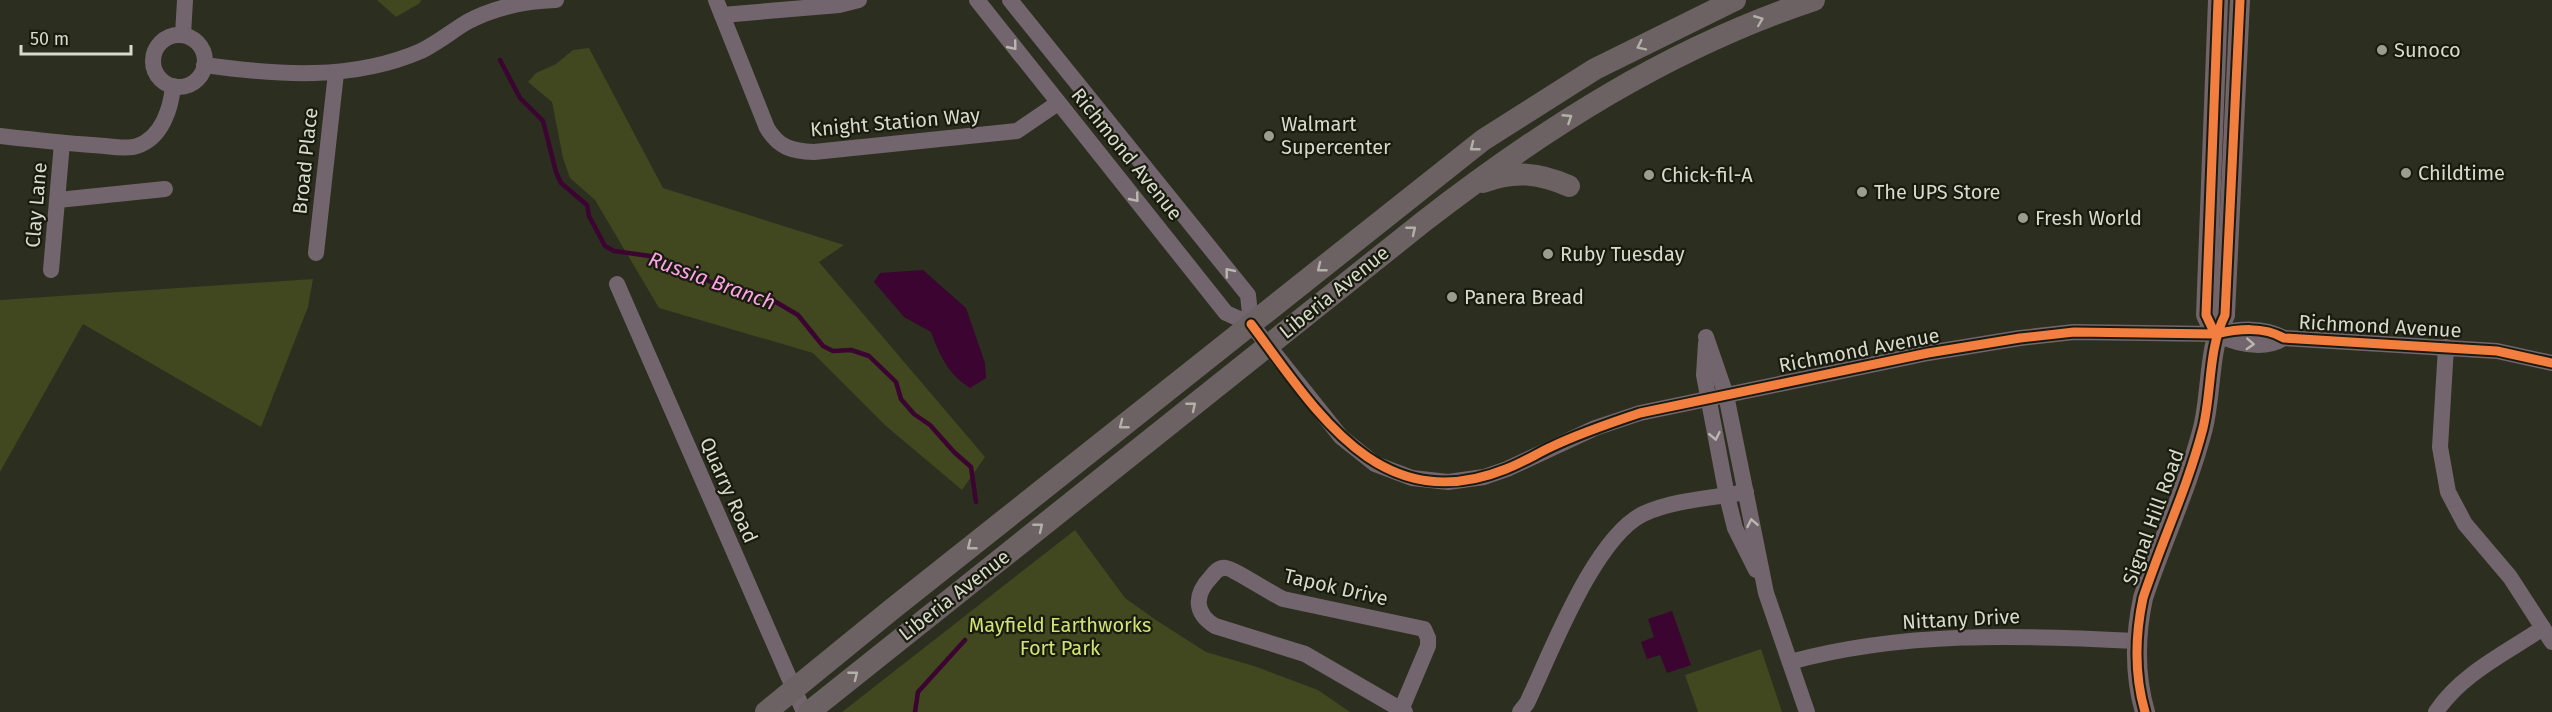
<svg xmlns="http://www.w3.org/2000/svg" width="2552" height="712" font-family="'Fira Sans',sans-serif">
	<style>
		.green { fill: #41471e }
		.water { fill: #3b0431 }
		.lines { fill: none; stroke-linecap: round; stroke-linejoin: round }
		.stream { stroke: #3b0431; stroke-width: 4.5 }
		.minor { stroke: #73656d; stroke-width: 16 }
		.major { stroke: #726469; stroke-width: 20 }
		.highway { stroke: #6c6263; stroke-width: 22 }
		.cycleway-casing { stroke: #191b0f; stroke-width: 13 }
		.cycleway { stroke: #f27e40; stroke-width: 9 }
		.oneway { stroke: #b2b1a7 }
		.oneway2 { stroke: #b9b8af }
		.poi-dot { fill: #9b9e8f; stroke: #191b0f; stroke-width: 2 }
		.labels { text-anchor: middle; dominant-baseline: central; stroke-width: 4.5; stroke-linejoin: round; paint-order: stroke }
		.poi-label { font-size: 20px; fill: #d7dbcb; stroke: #191b0f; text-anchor: start }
		.street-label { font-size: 20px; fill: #d7dbcb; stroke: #191b0f }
		.park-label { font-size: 20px; fill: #d2e371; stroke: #191b0f }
		.water-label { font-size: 21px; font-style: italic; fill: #fea1e8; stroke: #191b0f }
	</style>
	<rect width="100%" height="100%" fill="#2c2e20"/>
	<!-- green -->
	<g class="green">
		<path d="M377,0h44l-1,3 -24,14z"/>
		<path d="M589,48l74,140 181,57 -25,17 166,195 -23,33 -76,-64 -73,-73 -154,-45 -64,-108 -25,-22 -7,-20 -11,-56 -24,-20 8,-9 20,-9 17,-14z"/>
		<path d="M313,279l-5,28 -47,120 -178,-103 -83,148v-172z"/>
		<path d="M1075,530l50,68 31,22 50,32 48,14 64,24 32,22h-508z"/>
		<path d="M1761,649l21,63h-84l-13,-37z"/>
	</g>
	<!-- water -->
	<g class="water">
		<path d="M923,270l43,38 19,55 1,15 -16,10c-22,-14 -30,-32 -39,-56l-27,-15 -30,-35 6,-9z"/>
		<path d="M1672,611l19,54 -24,8 -7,-18 -13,4 -6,-17 13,-5 -6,-18z"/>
	</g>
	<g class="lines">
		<!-- stream -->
		<g class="stream">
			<path d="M500,60l20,38 23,23 13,51 5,11 26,22 2,11 16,30 9,5 43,6 9,7 50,20 48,11 34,20 25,31 10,5 18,-1 18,6 27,26 5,17 13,15 16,11 24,27 17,15 5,35"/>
			<path d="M915,712l3,-20 47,-52"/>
		</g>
		<!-- minor -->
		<g class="minor">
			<path d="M716,0l51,128c12,20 25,23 47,24l203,-21 41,-28"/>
			<path d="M977,0l249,313 25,11 90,113 34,27 37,14 36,4 36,-5 23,-8 88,-41 45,-15 288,-60 92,-15 54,-6 141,2c23,-5 48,-8 69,4l213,13 55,12"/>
			<path d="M1010,0l238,295 3,29"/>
			<path d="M722,15l117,-10 20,-5"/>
			<path d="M183,35l2,-35"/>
			<circle cx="179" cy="61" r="26"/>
			<path d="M204,65c73,10 148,16 217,-14 16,-8 31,-20 46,-29 26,-14 59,-21 89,-22"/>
			<path d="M0,136c35,4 70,8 105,10 9,1 24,3 32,0 25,-8 34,-38 36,-60"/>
			<path d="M58,200l107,-11"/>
			<path d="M316,253l20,-180"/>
			<path d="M51,270l11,-127"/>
			<path d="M617,284l187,428"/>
			<path d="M2215,334c22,10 48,17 69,4"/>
			<path d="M1706,337l20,58 40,198 41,119"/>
			<path d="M1706,343l-2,32 23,121 8,32 21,42"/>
			<path d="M2446,347l-6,100 8,45 17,32 45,53 42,65"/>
			<path d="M1790,662c113,-31 230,-27 346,-21"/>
			<path d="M1401,710l27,-64v-8l-4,-9 -141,-30c-11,-5 -51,-31 -57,-31 -7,-1 -11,4 -15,9 -17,18 -17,36 4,49l90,28 100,58"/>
			<path d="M1520,712l7,-9c24,-50 67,-165 116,-189 30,-14 70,-16 103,-22"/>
			<path d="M2436,712c25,-38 70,-59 107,-84"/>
		</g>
		<!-- major -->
		<g class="major">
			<path d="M2215,334l-9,-19 12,-315"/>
			<path d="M2145,712c-11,-38 -10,-76 -2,-114 19,-57 45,-112 60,-170 9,-37 5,-79 22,-113l15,-315"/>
		</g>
		<!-- highway -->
		<g class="highway">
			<path d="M1483,182c31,-12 56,-9 86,4"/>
			<path d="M766,712l125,-102 592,-470 112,-71 140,-69"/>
			<path d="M809,712l614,-490c120,-93 246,-174 391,-222"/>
		</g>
		<defs>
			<g id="cycleway">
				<path d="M1251,324c65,86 128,196 255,145 16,-6 30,-15 45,-22 29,-14 59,-24 89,-34l288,-60 92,-15 54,-6 141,2c23,-5 48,-8 69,4l213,13 55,12"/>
				<path d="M2215,334l-9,-19 12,-315"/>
				<path d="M2145,712c-11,-38 -10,-76 -2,-114 19,-57 45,-112 60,-170 9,-37 5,-79 22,-113l15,-315"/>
			</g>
		</defs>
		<!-- cycleway casing -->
		<use href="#cycleway" class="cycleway-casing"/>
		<!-- cycleway -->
		<use href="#cycleway" class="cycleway"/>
	</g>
	<!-- one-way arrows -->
	<defs><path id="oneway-chevron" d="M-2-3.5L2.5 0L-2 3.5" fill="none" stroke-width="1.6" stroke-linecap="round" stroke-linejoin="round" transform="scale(1.5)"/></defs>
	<g class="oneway">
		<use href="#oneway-chevron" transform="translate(1759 20) rotate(-22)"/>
		<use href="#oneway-chevron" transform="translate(1641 46) rotate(154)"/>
		<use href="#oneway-chevron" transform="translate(1568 118) rotate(-33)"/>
		<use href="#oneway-chevron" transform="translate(1474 147) rotate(142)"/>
		<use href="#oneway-chevron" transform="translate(1412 230) rotate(-39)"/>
		<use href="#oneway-chevron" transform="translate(1321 268) rotate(142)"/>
		<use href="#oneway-chevron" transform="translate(1192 406) rotate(-39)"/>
		<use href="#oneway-chevron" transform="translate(1123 425) rotate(142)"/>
		<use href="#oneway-chevron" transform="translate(1039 527) rotate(-39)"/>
		<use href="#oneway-chevron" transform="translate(971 546) rotate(142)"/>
		<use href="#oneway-chevron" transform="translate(854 675) rotate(-38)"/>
	</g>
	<g class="oneway2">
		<use href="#oneway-chevron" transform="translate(1013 46) rotate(51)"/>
		<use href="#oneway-chevron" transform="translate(1135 198) rotate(51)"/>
		<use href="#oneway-chevron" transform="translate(1229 272) rotate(-129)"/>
		<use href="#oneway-chevron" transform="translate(2250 344) rotate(3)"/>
		<use href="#oneway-chevron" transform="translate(1715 436) rotate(79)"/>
		<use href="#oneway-chevron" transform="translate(1752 523) rotate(-101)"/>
	</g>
	<!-- markers -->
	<g class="poi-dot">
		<circle cx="2382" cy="50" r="6"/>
		<circle cx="1269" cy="136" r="6"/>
		<circle cx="2406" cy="173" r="6"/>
		<circle cx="1649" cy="175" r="6"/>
		<circle cx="1862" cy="192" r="6"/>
		<circle cx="2023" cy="218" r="6"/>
		<circle cx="1548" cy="254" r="6"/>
		<circle cx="1452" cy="297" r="6"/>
	</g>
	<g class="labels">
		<!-- poi labels -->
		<g class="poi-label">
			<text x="2394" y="50">Sunoco</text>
			<text x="1281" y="124">Walmart<tspan x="1281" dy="23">Supercenter</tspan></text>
			<text x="2418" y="173">Childtime</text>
			<text x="1661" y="175">Chick-fil-A</text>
			<text x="1874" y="192">The UPS Store</text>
			<text x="2035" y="218">Fresh World</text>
			<text x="1560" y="254">Ruby Tuesday</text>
			<text x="1464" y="297">Panera Bread</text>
		</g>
		<!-- street labels -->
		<g class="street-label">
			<text transform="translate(895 122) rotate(-5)">Knight Station Way</text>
			<text transform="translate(1127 154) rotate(51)">Richmond Avenue</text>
			<text transform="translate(305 161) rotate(-84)">Broad Place</text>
			<text transform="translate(36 205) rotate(-85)">Clay Lane</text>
			<text transform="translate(1334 292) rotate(-39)">Liberia Avenue</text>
			<text transform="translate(2380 326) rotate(3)">Richmond Avenue</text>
			<text transform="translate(1859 350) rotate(-11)">Richmond Avenue</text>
			<text transform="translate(729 490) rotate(66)">Quarry Road</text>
			<text transform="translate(2153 517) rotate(-70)">Signal Hill Road</text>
			<text transform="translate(1336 587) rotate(13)">Tapok Drive</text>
			<text transform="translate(954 595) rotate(-38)">Liberia Avenue</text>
			<text transform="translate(1961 619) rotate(-3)">Nittany Drive</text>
		</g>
		<!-- park labels -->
		<g class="park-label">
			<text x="1060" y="625">Mayfield Earthworks<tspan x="1060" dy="23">Fort Park</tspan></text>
		</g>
		<!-- water labels -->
		<g class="water-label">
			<text transform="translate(712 281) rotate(20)">Russia Branch</text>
		</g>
	</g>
	<!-- scale -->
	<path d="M21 45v9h110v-9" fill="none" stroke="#d7dbcb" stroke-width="3"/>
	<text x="30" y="45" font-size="18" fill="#d7dbcb" stroke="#191b0f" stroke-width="4.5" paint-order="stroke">50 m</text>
</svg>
